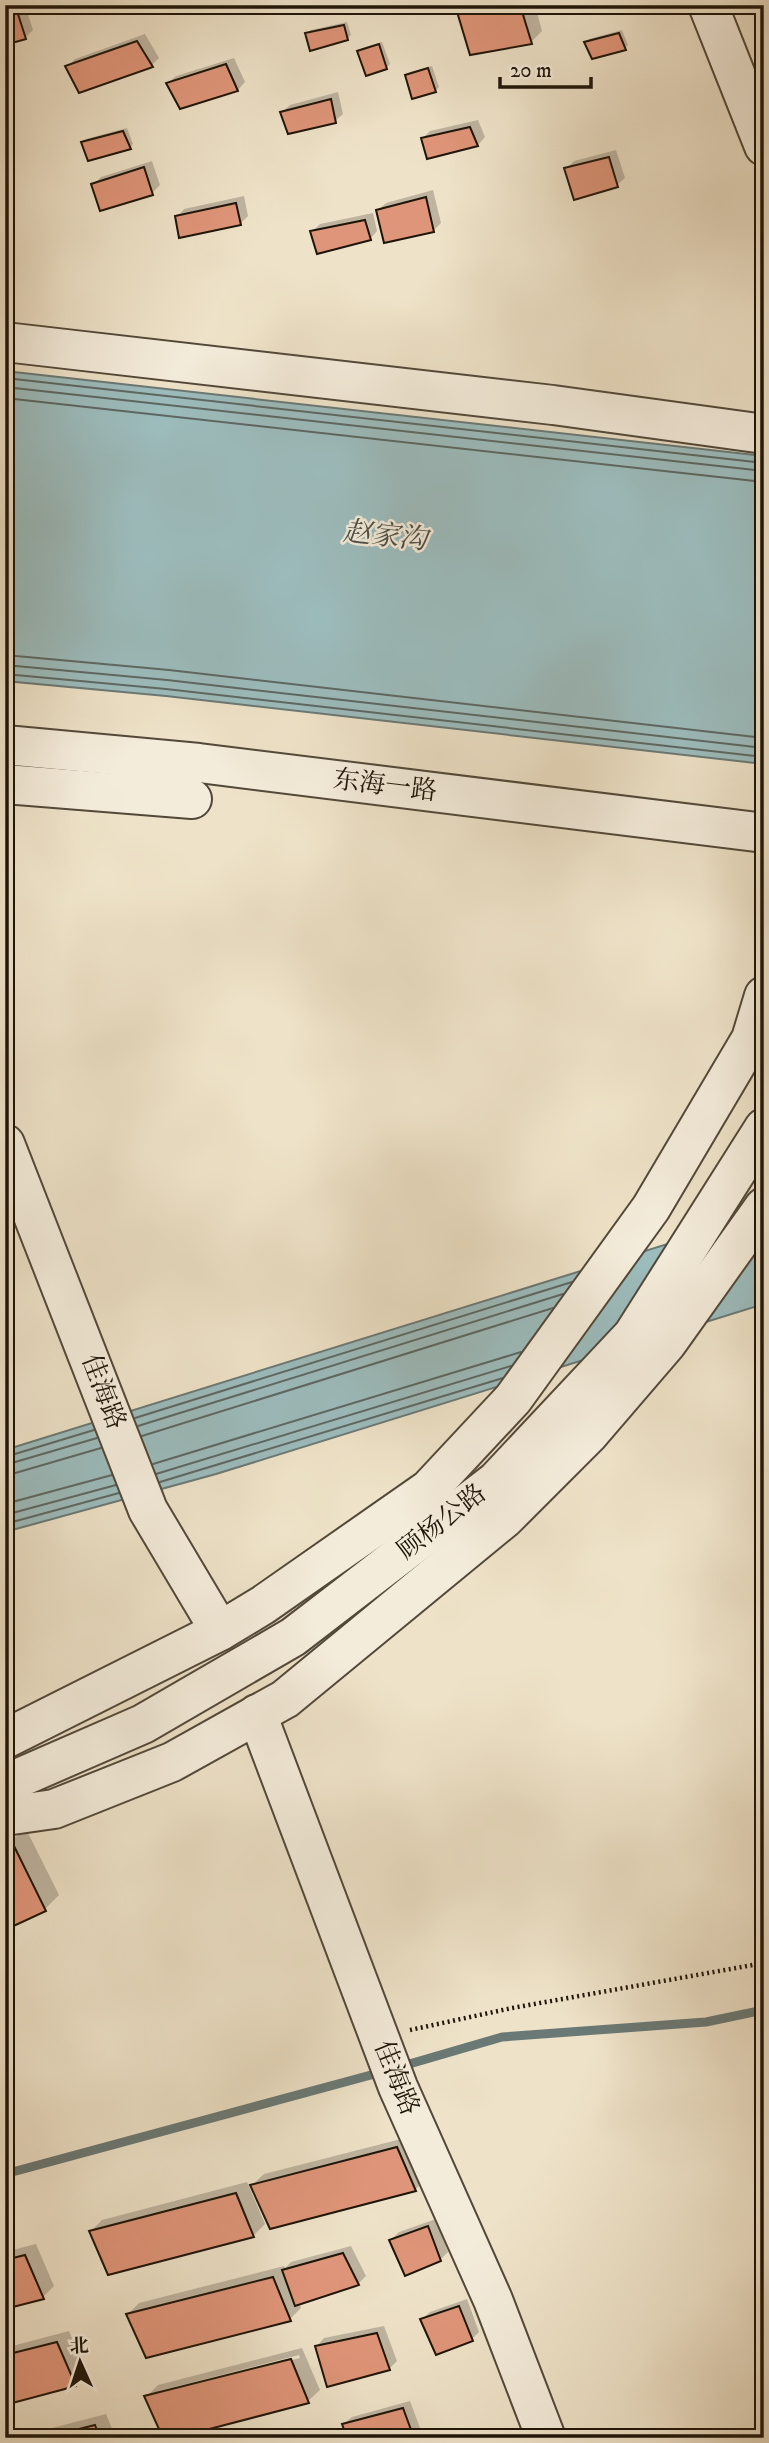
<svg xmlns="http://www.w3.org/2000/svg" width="769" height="2443" font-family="'IM FELL DW Pica','Noto Serif SC',serif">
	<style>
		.water { fill: #9cbcbd; stroke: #6a7975; stroke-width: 2 }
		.shadow { fill: #0003; fill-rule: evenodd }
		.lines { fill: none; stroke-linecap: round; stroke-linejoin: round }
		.shore { stroke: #5d6863; stroke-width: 2 }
		.stream { stroke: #6a7975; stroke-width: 9 }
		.building { fill: #df9579; stroke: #1e1509; stroke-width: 2 }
		.minor-casing { stroke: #524839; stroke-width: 42 }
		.path { stroke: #1e1509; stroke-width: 4.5; stroke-dasharray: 2 3.5; stroke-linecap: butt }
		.minor { stroke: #f4ecdb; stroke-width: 38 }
		.labels { text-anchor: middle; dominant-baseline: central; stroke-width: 5; stroke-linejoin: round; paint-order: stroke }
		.street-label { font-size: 26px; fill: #1e1509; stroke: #f4ecdb }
		.water-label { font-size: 28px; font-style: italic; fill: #4a4f48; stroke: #f4ecdb }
	</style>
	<rect width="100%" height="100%" fill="#eee2c8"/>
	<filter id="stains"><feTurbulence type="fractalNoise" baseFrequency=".00286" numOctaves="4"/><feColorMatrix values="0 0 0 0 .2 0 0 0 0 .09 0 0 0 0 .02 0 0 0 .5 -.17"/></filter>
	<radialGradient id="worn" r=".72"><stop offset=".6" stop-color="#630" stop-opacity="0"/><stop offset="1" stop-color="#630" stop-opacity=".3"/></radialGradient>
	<!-- water -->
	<g class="water">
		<path d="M5,371l759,85v308l-598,-68 -161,-15z"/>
		<path d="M764,1214v90l-548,170 -211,58v-82z"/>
	</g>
	<!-- shadow -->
	<g class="shadow">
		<path d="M25,5l8,25 -8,8 -20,5v-34z"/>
		<path d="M457,5h78l7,26 -11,11z"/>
		<path d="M347,22l4,13 -3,3 -41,-4 4,-4z"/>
		<path d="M622,30l6,15 -3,3 -39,-6 3,-3z"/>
		<path d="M145,34l14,24 -7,7 -84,1 7,-7z"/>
		<path d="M382,42l8,22 -4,4 -27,-17 4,-3z"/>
		<path d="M234,58l11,24 -7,8 -58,17 -12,-24 8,-7z"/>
		<path d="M432,66l7,21 -4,4 -28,-16 3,-3z"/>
		<path d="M338,92l5,22 -8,7 -53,-9 8,-7z"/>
		<path d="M478,120l7,17 -7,8 -50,12 -5,-19 7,-7z"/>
		<path d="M127,128l6,16 -3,4 -47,-5 3,-4z"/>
		<path d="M616,150l9,28 -8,7 -51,-16 8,-8z"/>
		<path d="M152,161l8,24 -8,8 -59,-8 8,-8z"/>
		<path d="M433,190l8,33 -7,7 -56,-20 8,-7z"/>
		<path d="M244,196l4,20 -8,8 -63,-7 7,-8z"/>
		<path d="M373,213l4,18 -7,8 -58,-7 8,-8z"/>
		<path d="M27,1831l32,64 -14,14 -40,19v-86z"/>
		<path d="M409,2137l17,41 -11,12 -163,-5 12,-11z"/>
		<path d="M247,2182l18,42 -12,12 -162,-5 11,-11z"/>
		<path d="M436,2219l12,33 -8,8 -49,-20 8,-8z"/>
		<path d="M36,2244l18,42 -11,11 -38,10v-55z"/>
		<path d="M351,2246l15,30 -8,8 -59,19 2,5 -11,11 -143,37 -19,-42 11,-11 145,-37 1,2 6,-6z"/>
		<path d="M467,2299l12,33 -7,7 -50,-20 8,-7z"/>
		<path d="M384,2326l13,35 -8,8 -72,-23 7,-8z"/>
		<path d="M69,2331l17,42 -11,12 -70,18v-55z"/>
		<path d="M302,2348l18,42 -12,11 -139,37 -23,-41 12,-12zM299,2355l1,3 -141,37v-4z"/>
		<path d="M410,2401l13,35 -2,2h-73l-4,-14 8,-7z"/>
		<path d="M106,2414l10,24h-102z"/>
		<path d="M331,2430l3,8h-32z"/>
	</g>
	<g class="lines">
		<!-- shore -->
		<g class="shore">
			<path d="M5,378l759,85"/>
			<path d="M5,387l759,84"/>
			<path d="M5,398l759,84"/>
			<path d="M5,655l164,15 595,68"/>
			<path d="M5,665l162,15 597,68"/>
			<path d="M5,674l161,15 598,68"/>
			<path d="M135,1418l437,-136"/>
			<path d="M138,1426l425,-132"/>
			<path d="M142,1436l411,-128"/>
			<path d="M5,1457l89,-27"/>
			<path d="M153,1464l368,-112"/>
			<path d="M5,1465l92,-27"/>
			<path d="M156,1474l355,-108"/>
			<path d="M5,1476l96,-28"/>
			<path d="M160,1482l343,-104"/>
			<path d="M5,1504l107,-29"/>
			<path d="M5,1515l111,-30"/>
			<path d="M5,1524l114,-31"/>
		</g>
		<!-- stream -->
		<g class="stream">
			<path d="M399,2067l103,-30 204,-15 58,-12"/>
			<path d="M5,2174l377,-102"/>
		</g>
	</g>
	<!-- building -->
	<g class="building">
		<path d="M455,5h65l12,39 -62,11z"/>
		<path d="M17,11l9,28 -21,6v-31z"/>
		<path d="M344,25l4,15 -38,11 -5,-18z"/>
		<path d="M619,33l7,17 -34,9 -8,-17z"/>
		<path d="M137,41l16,26 -74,26 -14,-27z"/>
		<path d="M379,44l8,25 -21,7 -9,-25z"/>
		<path d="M226,64l12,27 -58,18 -14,-26z"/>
		<path d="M428,68l8,24 -24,7 -7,-24z"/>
		<path d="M331,99l5,24 -48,11 -8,-22z"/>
		<path d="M470,127l8,19 -51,13 -6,-21z"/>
		<path d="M123,131l8,18 -43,12 -7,-19z"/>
		<path d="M609,157l9,30 -44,13 -10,-32z"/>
		<path d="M144,167l9,28 -53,16 -9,-27z"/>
		<path d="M426,197l8,35 -50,11 -8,-33z"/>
		<path d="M236,203l5,22 -62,13 -4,-22z"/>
		<path d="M365,220l6,20 -54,14 -7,-23z"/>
		<path d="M13,1844l33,67 -41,19v-82z"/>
		<path d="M397,2147l19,44 -146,38 -20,-44z"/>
		<path d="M236,2193l18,44 -146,38 -19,-44z"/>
		<path d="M428,2226l13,35 -36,15 -16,-36z"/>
		<path d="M343,2253l16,32 -64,21 -13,-36z"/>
		<path d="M25,2255l19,44 -39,10v-49z"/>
		<path d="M273,2277l18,44 -145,37 -20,-44z"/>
		<path d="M459,2306l14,35 -37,14 -16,-36z"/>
		<path d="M377,2333l13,37 -63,17 -12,-41z"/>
		<path d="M57,2342l19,44 -71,19v-50z"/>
		<path d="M291,2359l18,44 -134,35h-12l-19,-42z"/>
		<path d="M403,2408l11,30h-67l-5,-14z"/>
		<path d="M95,2425l5,13h-57z"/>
	</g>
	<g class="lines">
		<defs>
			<g id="minor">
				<path d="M708,5l56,141"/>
				<path d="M5,342l548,63 211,29"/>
				<path d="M5,745l194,18 565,70"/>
				<path d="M5,784l187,15"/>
				<path d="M5,1144l143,366 72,121"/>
				<path d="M257,1714l141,373 95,213 53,138"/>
				<path d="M5,1739l215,-108 43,-26 166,-116 84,-90 138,-191 100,-169 13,-43"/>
				<path d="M5,1784l138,-60 150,-87 203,-156 137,-146 131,-207"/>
				<path d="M5,1816l49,-7 118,-47 113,-63 220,-181 83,-83 79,-92 97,-136"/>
			</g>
		</defs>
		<!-- minor casing -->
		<use href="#minor" class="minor-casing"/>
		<!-- path -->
		<path class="path" d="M410,2030l102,-22 252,-45"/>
		<!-- minor -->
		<use href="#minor" class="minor"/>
	</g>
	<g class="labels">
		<!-- street labels -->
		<g class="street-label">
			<text transform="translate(385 786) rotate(7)">东海一路</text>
			<text transform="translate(103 1392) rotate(69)">佳海路</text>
			<text transform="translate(442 1522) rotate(-38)">顾杨公路</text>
			<text transform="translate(396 2078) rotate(68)">佳海路</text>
		</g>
		<!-- water labels -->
		<g class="water-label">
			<text transform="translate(385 536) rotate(6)">赵家沟</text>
		</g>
	</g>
	<!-- margin -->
	<rect width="769" height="2443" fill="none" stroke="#eee2c8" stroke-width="28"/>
	<rect x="7" y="7" width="755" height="2429" fill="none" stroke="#1e1509" stroke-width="3.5"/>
	<rect x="14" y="14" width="741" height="2415" fill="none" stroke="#1e1509" stroke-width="2"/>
	<!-- north arrow -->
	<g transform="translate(80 2362) rotate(357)" stroke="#f4ecdb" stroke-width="5" paint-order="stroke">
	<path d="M0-5L12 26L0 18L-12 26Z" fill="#1e1509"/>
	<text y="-10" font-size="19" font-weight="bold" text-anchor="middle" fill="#1e1509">北</text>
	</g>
	<!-- scale -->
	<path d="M500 77v10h91v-10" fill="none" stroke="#1e1509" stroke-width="3.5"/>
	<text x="510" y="77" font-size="21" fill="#1e1509" stroke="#f4ecdb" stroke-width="5" paint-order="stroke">20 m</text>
	<rect width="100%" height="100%" filter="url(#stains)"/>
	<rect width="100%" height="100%" fill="url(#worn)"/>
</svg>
